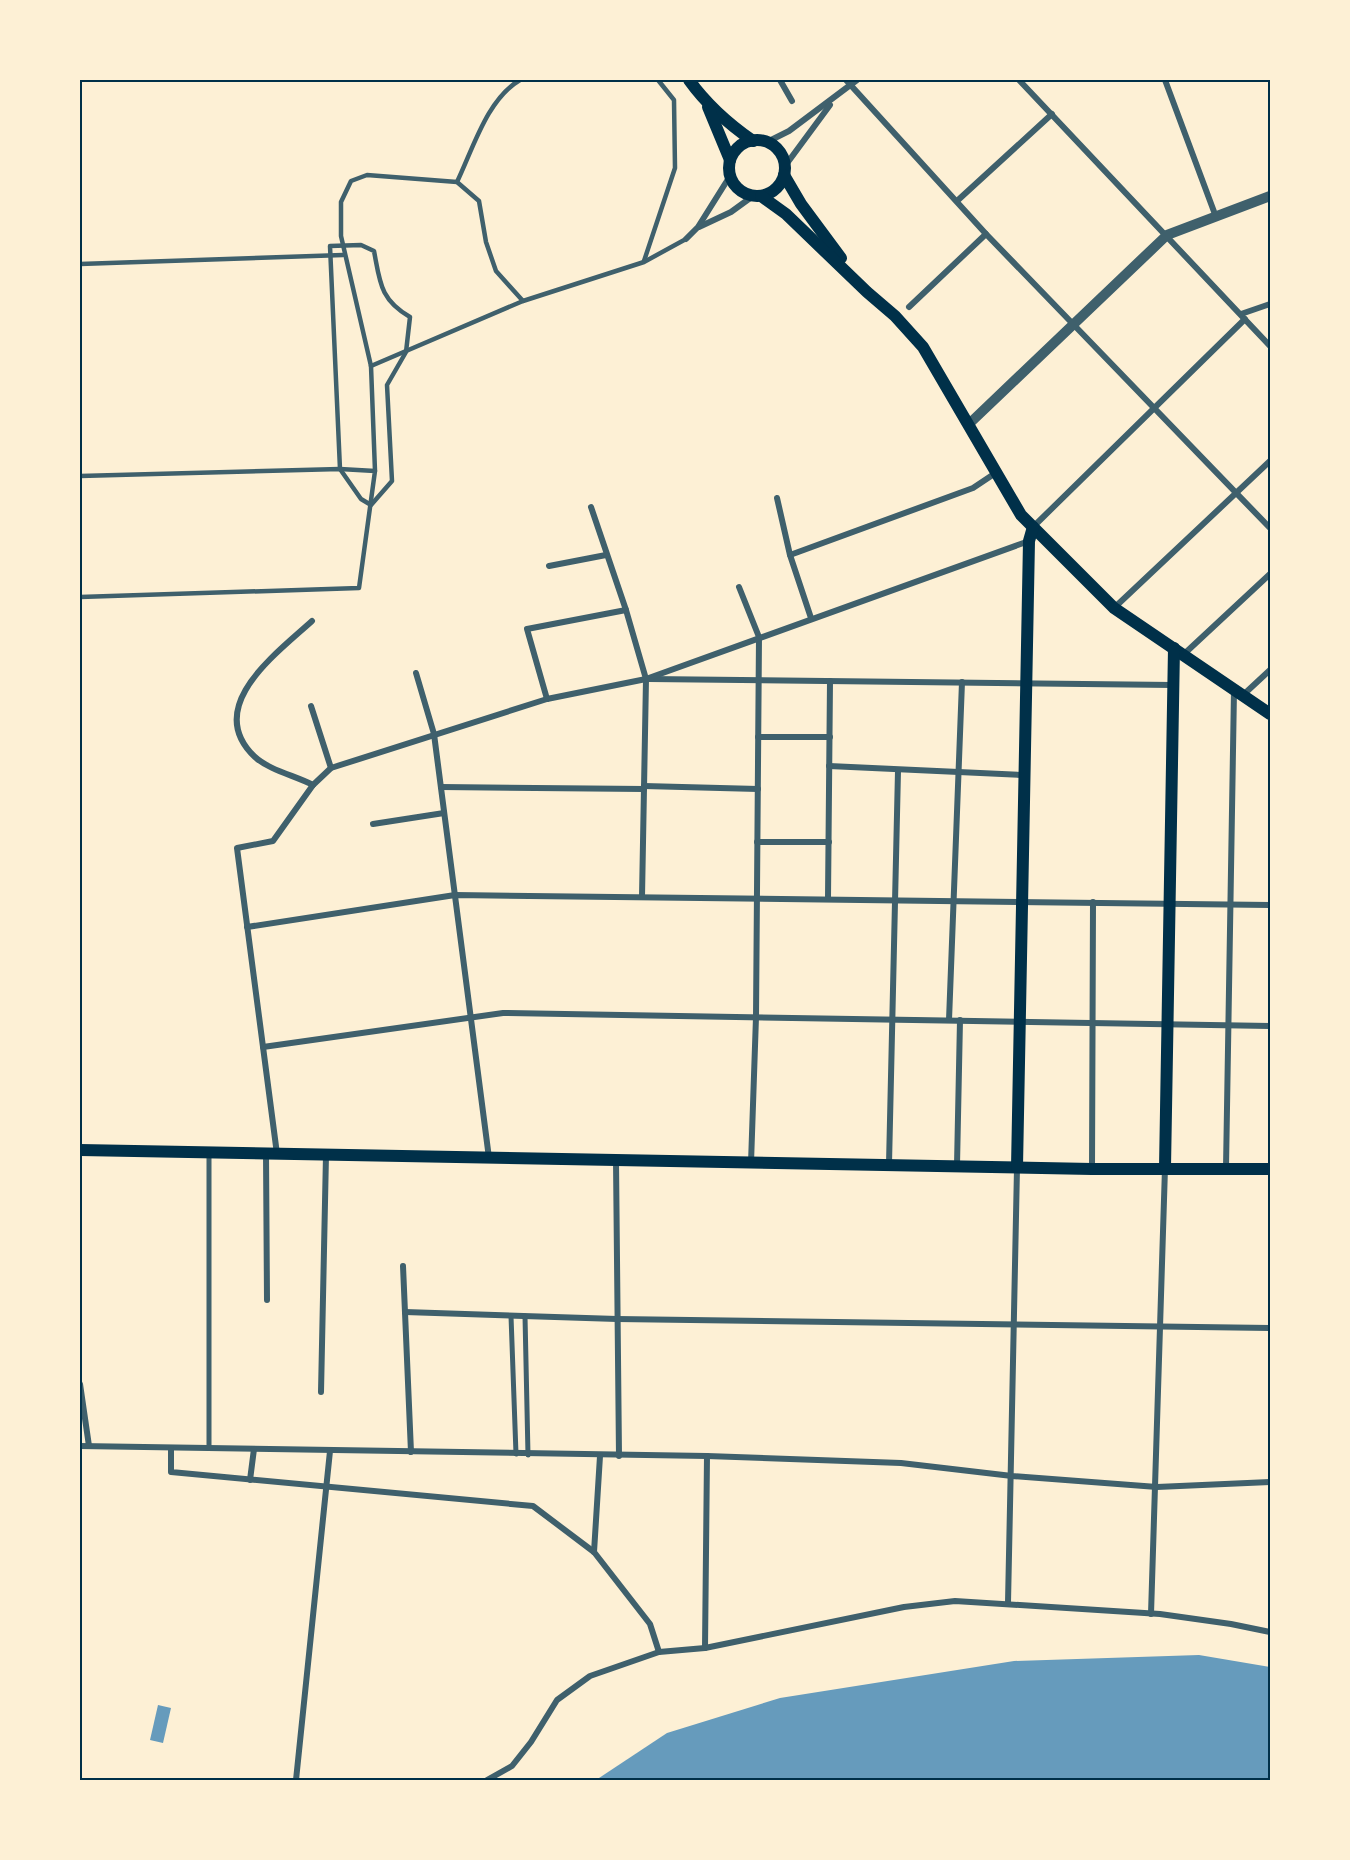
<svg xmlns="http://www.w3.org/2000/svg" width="1350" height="1860" font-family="'Fira Sans Condensed',sans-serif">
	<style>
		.water { fill: #669bbc }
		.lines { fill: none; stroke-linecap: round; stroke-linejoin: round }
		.service { stroke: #3f606c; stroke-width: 4.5 }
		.pedestrian { stroke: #3f606c; stroke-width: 5 }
		.minor { stroke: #3f606c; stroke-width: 6 }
		.tertiary { stroke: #3f606c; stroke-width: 10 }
		.secondary { stroke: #003049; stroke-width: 12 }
		.neatline { fill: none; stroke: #003049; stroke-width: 2 }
	</style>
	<rect width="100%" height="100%" fill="#fdf0d5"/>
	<!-- water -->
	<g class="water">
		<path d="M1199,1655l71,12v113h-674l71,-47 113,-35 234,-37z"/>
		<path d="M158,1705l13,3 -8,35 -13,-3z"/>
	</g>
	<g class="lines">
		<!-- service -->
		<g class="service">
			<path d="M457,182c16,-33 30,-83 63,-102"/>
			<path d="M361,245l13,6c6,31 6,49 36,66l-4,35 -19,33 5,96 -21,24 -10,-6 -21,-30 -10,-223z"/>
			<path d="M644,261l31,-93 -1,-68 -16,-20"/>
			<path d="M80,264l263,-9"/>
			<path d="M371,366l152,-65"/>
			<path d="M375,471l-4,-105 -30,-130v-34l10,-21 16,-6 90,7 22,19 7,41 10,29 27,30 121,-39 42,-23"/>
			<path d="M80,476l260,-7 35,2 -16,117 -279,9"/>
		</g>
		<!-- pedestrian -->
		<g class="pedestrian">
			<path d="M511,1316l5,138"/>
			<path d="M525,1316l3,139"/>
			<path d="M209,1448v-295"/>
		</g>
		<!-- minor -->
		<g class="minor">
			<path d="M780,80l12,21"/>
			<path d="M846,80l140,154 284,294"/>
			<path d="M1019,80l251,266"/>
			<path d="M1165,80l51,137"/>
			<path d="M767,142l22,-11 68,-51"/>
			<path d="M785,166l45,-61"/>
			<path d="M957,201l95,-87"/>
			<path d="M699,227l32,-15 22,-16"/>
			<path d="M686,239l12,-12 32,-51"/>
			<path d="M909,307l77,-73"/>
			<path d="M1241,314l29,-10"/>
			<path d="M777,498l13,57 21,63"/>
			<path d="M591,507l35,103 20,69 -4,218"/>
			<path d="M1033,527l212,-208"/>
			<path d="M790,555l183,-67 24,-16"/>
			<path d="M549,566l57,-11"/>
			<path d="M739,587l20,50 -3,380 -5,146"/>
			<path d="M1114,608l156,-147"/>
			<path d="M312,621c-35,32 -110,86 -57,136 14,13 41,19 58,28"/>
			<path d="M1183,655l87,-81"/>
			<path d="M416,673l18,61 55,424"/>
			<path d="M649,679l524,6"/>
			<path d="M1242,696l28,-26"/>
			<path d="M547,699l-20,-70 99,-19"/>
			<path d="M311,706l20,62"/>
			<path d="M758,737h72"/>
			<path d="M829,766l195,9"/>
			<path d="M644,786l114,3"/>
			<path d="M441,787l203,2"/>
			<path d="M373,824l71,-11"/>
			<path d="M757,842h72"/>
			<path d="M828,899l2,-218"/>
			<path d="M247,927l208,-32 815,10"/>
			<path d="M949,1020l13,-338"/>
			<path d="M263,1047l240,-34 767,13"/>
			<path d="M266,1154l1,146"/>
			<path d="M277,1154l-40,-306 36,-7 40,-56 18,-17 216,-69 99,-20 383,-138"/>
			<path d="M616,1161l3,295"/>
			<path d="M889,1164l9,-393"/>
			<path d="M957,1165l3,-145"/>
			<path d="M1226,1168l8,-477"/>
			<path d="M1092,1169l1,-267"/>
			<path d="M403,1266l8,186"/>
			<path d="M405,1312l212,7 653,9"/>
			<path d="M80,1384l9,62"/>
			<path d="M321,1392l5,-237"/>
			<path d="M80,1446l627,10 194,7 111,13 145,11 113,-5"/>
			<path d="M171,1448v24l362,34 61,46 56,72 9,28"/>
			<path d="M250,1480l4,-31"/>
			<path d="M594,1552l6,-96"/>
			<path d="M1008,1603l9,-435"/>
			<path d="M1151,1614l14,-446"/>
			<path d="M705,1648l2,-192"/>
			<path d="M296,1780l34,-329"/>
			<path d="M487,1780l25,-14 19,-24 26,-42 33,-24 69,-24 46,-4 199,-41 51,-6 205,13 71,10 39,8"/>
		</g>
		<!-- tertiary -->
		<path class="tertiary" d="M970,423l197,-188 103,-39"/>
		<!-- secondary -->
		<g class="secondary">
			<path d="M689,80c18,25 38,43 64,61"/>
			<path d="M708,107l22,53"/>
			<circle cx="757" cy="168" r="28"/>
			<path d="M784,175l17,29 40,54"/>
			<path d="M761,196l25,18 81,78 28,24 28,31 98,168 93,93 156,106"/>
			<path d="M80,1150l1012,19h178"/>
			<path d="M1017,1167l12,-626 4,-14"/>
			<path d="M1165,1168l9,-520"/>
		</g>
	</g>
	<!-- border -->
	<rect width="1350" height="1860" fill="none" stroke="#fdf0d5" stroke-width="162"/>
	<rect x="81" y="81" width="1188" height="1698" class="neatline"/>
</svg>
